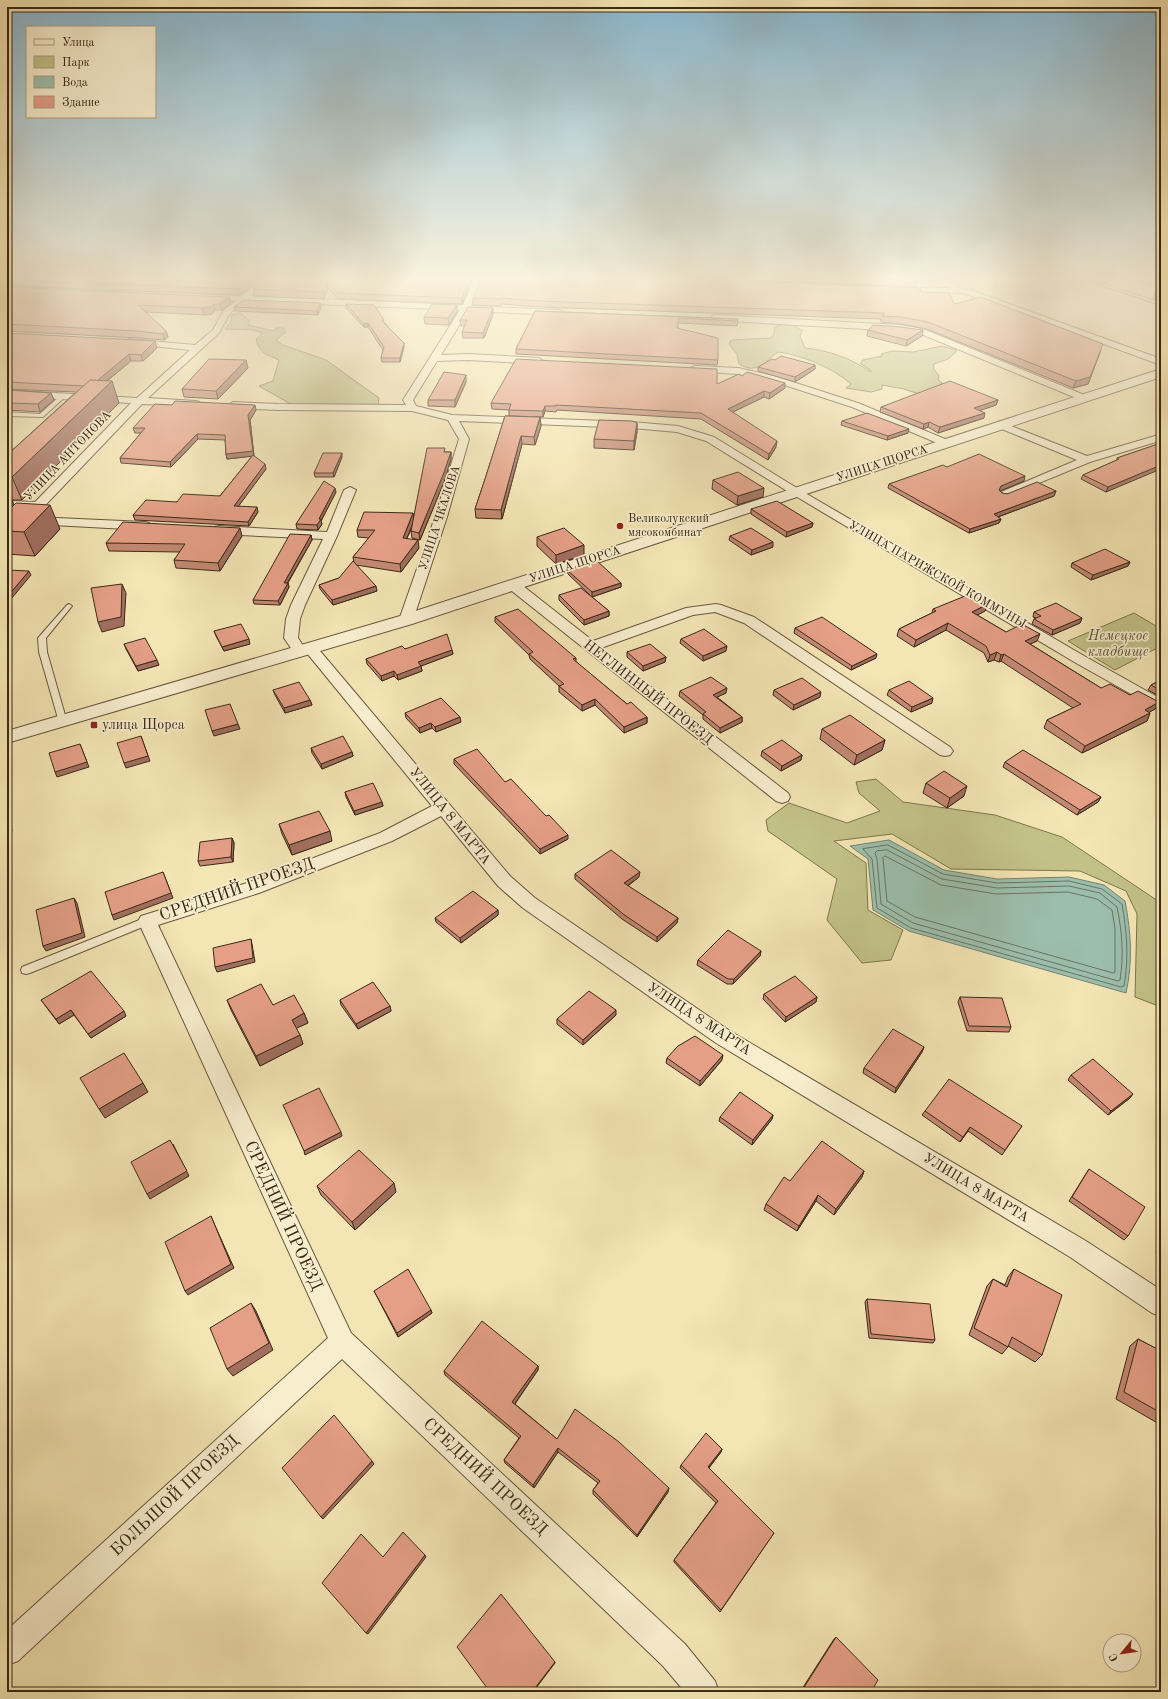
<svg xmlns="http://www.w3.org/2000/svg" width="1168" height="1699" font-family="'Old Standard TT',serif">
	<style>
		.green { fill: #c2c288; stroke: #7e7650 }
		.water { fill: #9cbfad; stroke: #758371 }
		.lines { fill: none; stroke-linecap: round; stroke-linejoin: round }
		.shore { stroke: #6c7462; stroke-width: 1 }
		.service-casing { stroke: #69583e; stroke-width: 2 }
		.minor-casing { stroke: #69583e; stroke-width: 2 }
		.tertiary-casing { stroke: #69583e; stroke-width: 2 }
		.service { fill: #f8eece; fill-rule: evenodd }
		.minor { fill: #f8eece; fill-rule: evenodd }
		.tertiary { fill: #f8eece; fill-rule: evenodd }
		.wall { fill: #c48973; stroke: #3b2917 }
		.shaded-wall { fill: #a06f5e; stroke: #3b2917 }
		.building { fill: #e49f86; stroke: #3b2917 }
		.poi-dot { fill: #8f2418; stroke: #f8eece; stroke-width: 1.5 }
		.labels { text-anchor: middle; dominant-baseline: central; stroke-width: 3.5; stroke-linejoin: round; paint-order: stroke }
		.far-street-label { font-size: 12px; fill: #3b2917; stroke: #f8eece }
		.far-poi-label { font-size: 12px; fill: #3b2917; stroke: #f8eece; text-anchor: start }
		.park-label { font-size: 14px; font-style: italic; fill: #5d4f33; stroke: #f8eece }
		.street-label { font-size: 14px; fill: #3b2917; stroke: #f8eece }
		.poi-label { font-size: 14px; fill: #3b2917; stroke: #f8eece; text-anchor: start }
		.near-street-label { font-size: 17px; fill: #3b2917; stroke: #f8eece }
	</style>
	<rect width="100%" height="100%" fill="#f4e5b4"/>
	<filter id="stains"><feTurbulence type="fractalNoise" baseFrequency=".005" numOctaves="4"/><feColorMatrix values="0 0 0 0 .2 0 0 0 0 .09 0 0 0 0 .02 0 0 0 .5 -.17"/></filter>
	<radialGradient id="worn" r=".72"><stop offset=".6" stop-color="#630" stop-opacity="0"/><stop offset="1" stop-color="#630" stop-opacity=".3"/></radialGradient>
	<!-- green -->
	<g class="green">
		<path d="M240,313l10,8 -2,4 26,6 2,-3h7l3,4 -10,8 7,5 43,15 53,38 -1,7 -84,1 -35,-20 14,-5 6,-21c-13,-6 -19,-6 -23,-21l7,-6 -10,-3 -28,-1 6,-7v-7z"/>
		<path d="M782,324l10,1 10,5 -2,6 5,12c23,2 47,11 66,24v-2l-10,-6v-2l2,-2 19,-4 -1,-2 11,-3 21,1 29,-6 14,4v2l-8,7 -14,5 -1,4 6,8 -1,4 8,6 -21,10 -21,-7 -22,-4v4l-11,3 -25,-4 5,-4c-18,-16 -49,-29 -73,-32 -14,10 -21,23 -39,12l-2,-10 -8,-10 2,-4 39,-2 4,-3v-7z"/>
		<path d="M1134,613l27,16v17l-46,24 -47,-29z"/>
		<path d="M876,779l27,23 92,13 67,22 99,66v104l-26,-10 2,-83 -11,-23 -46,-20 -129,-2 -59,-35 -58,7 32,22 2,47 35,20 -12,30 -29,3 -35,-43 10,-41 -69,-48 -2,-11 23,-17 58,20 33,-12 -21,-18 -3,-11z"/>
	</g>
	<!-- water -->
	<path class="water" d="M889,840l55,30 53,9 72,-2 35,8 21,16c6,31 8,61 1,92l-217,-62 -36,-21 -5,-51 -18,-13z"/>
	<g class="lines">
		<!-- shore -->
		<g class="shore">
			<path d="M888,845l55,29 54,9 72,-2 33,8 20,15c5,28 7,54 2,82l-3,1 -210,-59 -34,-20 -5,-49 -9,-10z"/>
			<path d="M887,850l55,29 55,9 72,-2 31,7 17,14c5,24 7,48 3,73l-2,1 -205,-58 -32,-19 -4,-45 -2,-6 2,-2z"/>
			<path d="M885,856l56,29 55,9 72,-2 29,7 15,11 3,19v43l-2,1 -198,-56 -28,-16 -4,-43z"/>
		</g>
		<defs>
			<g id="service">
				<path d="M1077,277h6l78,26v2z"/>
				<path d="M61,395l5,1 -23,21 -36,-1v-4l33,2z"/>
				<path d="M7,501l33,1 3,2 -3,2 -33,-1z"/>
				<path d="M69,604l3,2 -26,32 1,14 20,70 -4,3 -4,-3 -20,-70 -1,-14 29,-33z"/>
				<path d="M147,917l3,1 2,3 -2,3 -120,49 -4,1 -4,-1 -1,-3 1,-3z"/>
			</g>
			<g id="minor">
				<path d="M265,277h9l-23,19 212,9 12,-28h8l-12,29 90,4 1,2 -1,2 -3,1 -90,-4 -27,44 27,-1 71,4 5,3 -5,3 -71,-4 -31,1 -24,39 3,6 36,9 180,7 46,4 36,11 86,53 286,167 75,42v11l-5,-2 -80,-45 -284,-169 -86,-53 -29,-9 -45,-4 -173,-7 10,18 -22,78 -34,103 -2,3h-10l-2,-3 36,-103 24,-78 -11,-19 -36,-9 -133,-1 -46,-2 -5,-3 5,-3 46,2 127,1 -3,-5 57,-90 -215,-9 -15,12 -11,20 -71,65 48,3 3,1 2,2 -2,2 -57,-2 -108,113 111,5 4,1 2,3 -2,3 -4,1 -111,-6 -5,-2 -18,19 -4,1v-11l124,-128 -124,-7v-6l130,8 53,-48 -58,-6 -4,-3 1,-2 66,6 18,-15 11,-20 12,-9 -29,-2 -4,-2 1,-2 38,1z"/>
				<path d="M923,277h11l24,8v3l10,1 193,70v6l-197,-72 -67,-1 -4,-2 4,-2h54z"/>
				<path d="M715,315l185,10 23,4 164,67 2,2 -5,3 -3,-1 -160,-66 -21,-3 -188,-11 -1,-2 1,-2z"/>
				<path d="M695,366l43,2 36,8 84,27 92,38 1,2 -1,2h-8l-90,-38 -83,-27 -31,-6 -46,-3 -2,-2 2,-2z"/>
				<path d="M1001,422l86,34 68,-20h6v6h-5l-66,20 -85,35 -4,-1 -2,-2 2,-2 76,-32 -80,-33 -1,-2 1,-2z"/>
				<path d="M350,487l6,3 -19,46 -32,69 -5,14 -2,19 6,9 6,-3 5,1 195,231 25,22 195,133 356,210 75,49v26l-9,-3 -82,-56 -354,-214 -193,-135 -25,-22 -57,-70 -49,25 -133,52 -101,32 193,408 334,311 30,37 4,11h-34l-22,-26 -321,-307 -324,302 -11,4v-35l321,-292 -190,-417 3,-5 106,-33 133,-50 52,-27 -126,-154 -6,3 -5,-1 -11,-16 2,-19 5,-14 32,-66 -104,-5 -4,-1 -2,-3 2,-3 4,-1 108,6 17,-42z"/>
				<path d="M513,581l5,1 75,59 93,-33 30,-4 5,1 33,12 196,130 3,4 -3,4 -5,1 -5,-1 -196,-132 -29,-11 -22,3 -92,33 187,145 2,4 -2,4 -6,2 -6,-2 -268,-213 -1,-3 1,-3z"/>
			</g>
			<path id="tertiary" d="M1161,369v8l-749,247 -405,119v-12l393,-115z"/>
		</defs>
		<!-- service casing -->
		<use href="#service" class="service-casing"/>
		<!-- minor casing -->
		<use href="#minor" class="minor-casing"/>
		<!-- tertiary casing -->
		<use href="#tertiary" class="tertiary-casing"/>
		<!-- service -->
		<use href="#service" class="service"/>
		<!-- minor -->
		<use href="#minor" class="minor"/>
		<!-- tertiary -->
		<use href="#tertiary" class="tertiary"/>
	</g>
	<!-- wall -->
	<g class="wall">
		<path d="M7,277h256l-23,18 -233,-9z"/>
		<path d="M268,277h205l-11,27 -124,-5 -10,-11 -4,11 -70,-3 -1,-7z"/>
		<path d="M676,277h240l1,4 -1,6z"/>
		<path d="M1125,277h36v24l-8,-2 3,-9 5,-2z"/>
		<path d="M7,287l224,16 -9,7h-7l-3,4 -8,1 -59,-3 21,19 2,6 -3,3 -27,-2 -131,-7z"/>
		<path d="M921,292l33,12 147,46 -13,34 -15,4 -146,-59 -27,-5 -19,-2v-3l-342,-12 -37,-3 -1,2 -28,-1v-7z"/>
		<path d="M346,304l39,19 19,24 -4,15h-18l-1,-4 2,-8 -15,-23h-4l-18,-19z"/>
		<path d="M234,307h87l-3,8 -83,-4z"/>
		<path d="M493,308v6l-9,24h-21l-1,-6 3,-6h-4l-1,-6z"/>
		<path d="M535,311l203,8 -1,7 -59,-3v5l40,32 -1,5 -201,-11v-5z"/>
		<path d="M457,312l-8,13 -24,-1 -1,-7z"/>
		<path d="M868,330h55l-1,6 -16,10 -39,-10z"/>
		<path d="M7,333l150,15 -14,13h-12l-24,20 12,22 -97,97h-10l2,5 46,24 -25,27 -28,-2v-99l69,-63 -69,-3z"/>
		<path d="M775,360l40,5v4l-20,13 -37,-11v-4z"/>
		<path d="M248,368l-30,31 -34,-2 -2,-8z"/>
		<path d="M466,382l-11,25 -27,-1v-6z"/>
		<path d="M717,384l68,4 -16,11 -5,-2 -32,15 44,35 -8,13 -67,-41 -144,-9 -1,2 -11,-1 -2,6 -34,-1v-6l-17,-1 -1,-6z"/>
		<path d="M7,390l44,3 3,7 -14,12 -33,-2z"/>
		<path d="M998,400l-2,5 -16,5 4,8 -46,15 -10,-6 -5,2 -43,-17 1,-5z"/>
		<path d="M256,410l-6,10 4,36 12,13 -28,37 20,6 -9,14 -114,-6 -2,-5 44,-13 43,-6 32,-40 -25,3 -1,-5 -1,-14 -27,-1 -27,28 -50,-4 -1,-5 21,-25h-6l-2,-5z"/>
		<path d="M505,416l35,1 1,9 -6,19 -13,-1 -20,75 -26,-1 -1,-9 11,-33z"/>
		<path d="M842,421l66,12 -21,7 -46,-15z"/>
		<path d="M637,423v9l-3,18 -40,-2v-9z"/>
		<path d="M1161,443l-55,49 -25,-13 2,-4 34,-15v-2z"/>
		<path d="M445,452h6v7l-7,23 -24,58 -8,-2 -1,-7 1,-3 -5,10 12,10 -18,24 -45,-7 21,26 -44,14 -13,-16 -1,-4 20,-7 15,-15 -1,-6 16,-19 -11,-1 -1,-7 57,-13z"/>
		<path d="M342,457l-8,20h-19l-1,-4z"/>
		<path d="M947,467l77,14 -24,10 2,2 5,1 49,-3 -2,5 -56,21 3,2 -2,4 -30,10 -81,-45 1,-4z"/>
		<path d="M713,480l50,17 -26,8 -25,-16z"/>
		<path d="M336,492l-15,29 1,3 -4,6 -21,-1 -1,-5z"/>
		<path d="M751,509l62,14 -1,4 -26,10 -35,-23z"/>
		<path d="M311,535l1,5 -24,43 1,4 -9,18 -26,-1 -1,-4z"/>
		<path d="M242,536l-22,35 -44,-3 -2,-8 6,-8 -71,-1 -3,-8z"/>
		<path d="M730,536l43,11 -22,8 -22,-15z"/>
		<path d="M537,537l47,18 -28,9 -19,-18z"/>
		<path d="M1130,562l-2,4 -37,14 -20,-13 1,-4z"/>
		<path d="M567,570l54,13v4l-29,10 17,14v5l-25,9 -25,-25v-5h31l-22,-21z"/>
		<path d="M988,604l-3,7 -8,4 29,17 31,9 -7,3 71,44 58,14 -4,7 -6,3 1,1 -3,8 -65,32 -38,-25 3,-8 26,-12 -72,-47 -2,1 -5,-2 -6,2 -4,-9 -38,-23 -32,17 -17,-11 2,-7 33,-16 1,-4z"/>
		<path d="M1034,612l48,6 -2,5 -28,12 -20,-11 2,-5 2,-1 -3,-1z"/>
		<path d="M495,617l81,41v4l51,42 20,13v6l-23,10 -29,-28 -13,6 -23,-19v-6l-29,-27 -1,-4 -34,-33z"/>
		<path d="M795,628l81,30 -25,12 -57,-37z"/>
		<path d="M214,631l36,13 -26,7 -8,-15z"/>
		<path d="M681,639l45,12 -23,10 -23,-18z"/>
		<path d="M124,644l35,21 -21,6 -12,-22z"/>
		<path d="M405,649l47,1 1,4 -32,12 1,5 -24,9 -4,-4 -12,5 -15,-17 -1,-5z"/>
		<path d="M627,652l39,5 -1,5 -22,9 -16,-14z"/>
		<path d="M1161,680v17l-13,-7 3,-5z"/>
		<path d="M273,690l37,10 2,5 -27,8 -10,-18z"/>
		<path d="M774,690l46,7 -27,13 -20,-15z"/>
		<path d="M889,690l43,13 -21,9 -24,-17z"/>
		<path d="M680,691l46,2 -9,4 25,20v5l-22,11 -17,-14v-4l-24,-19z"/>
		<path d="M405,713l56,9 -25,10 -4,-4 -12,5 -14,-15z"/>
		<path d="M822,729l63,11 -3,10 -28,15 -34,-26z"/>
		<path d="M311,748l41,4 1,4 -31,13 -10,-16z"/>
		<path d="M762,751l40,4 -1,5 -20,11 -20,-15z"/>
		<path d="M454,759l51,23 63,57 -28,15 -86,-90z"/>
		<path d="M1005,762l96,35 -3,5 -21,13 -74,-48z"/>
		<path d="M926,783l38,13 -17,12 -24,-15z"/>
		<path d="M345,792l37,10 1,4 -28,9 -9,-18z"/>
		<path d="M279,824l53,17 -40,14 -10,-21z"/>
		<path d="M232,838l2,5 -1,19 -33,4 -2,-5z"/>
		<path d="M575,874l64,3 -11,9 50,32 -1,5 -20,19 -35,-23 -47,-40z"/>
		<path d="M498,910v5l-37,28 -25,-21 -1,-4z"/>
		<path d="M761,951l-1,5 -27,28h-6l-30,-19 1,-5z"/>
		<path d="M764,994l53,3 -1,5 -31,20 -22,-23z"/>
		<path d="M960,997l51,30 -2,5 -42,-1 -9,-29z"/>
		<path d="M41,1000l85,16 -35,22 -17,-23 -15,9z"/>
		<path d="M227,1000l46,5 31,8 4,10 -12,5 4,7 3,9 -43,22 -29,-56z"/>
		<path d="M340,1000l50,6 1,5 -33,18 -17,-24z"/>
		<path d="M616,1015l-33,30 -26,-21v-5z"/>
		<path d="M924,1047l-2,5 -27,41 -32,-20 1,-5z"/>
		<path d="M667,1058l55,2 -22,26 -34,-23z"/>
		<path d="M1071,1075l59,23 -22,17 -40,-35z"/>
		<path d="M925,1111l97,15 -20,29 -34,-24 -8,11 -38,-27z"/>
		<path d="M773,1115l-1,4 -20,26 -33,-24 1,-4z"/>
		<path d="M1089,1169l39,67 -4,4 -55,-39z"/>
		<path d="M864,1171l-2,6 -28,38 -18,-14 -19,30 -33,-21 2,-6z"/>
		<path d="M317,1186l79,6 -41,38 -34,-35z"/>
		<path d="M1161,1242v13l-5,-3z"/>
		<path d="M1014,1269l28,86 -7,7 -27,-16v1l-6,7 -33,-19 18,-49 6,-7 12,6 3,-8z"/>
		<path d="M374,1291l57,19 1,3 -34,24z"/>
		<path d="M867,1299l68,41 -2,3 -64,-5 -4,-36z"/>
		<path d="M1138,1339l23,12v74l-45,-26 14,-53z"/>
		<path d="M538,1366v4l-23,34 42,35 111,53 -31,45 -44,-43v-4l5,-7 -40,-31 -24,36 -29,-25 -1,-3 15,-22 -74,-63 -1,-4z"/>
		<path d="M722,1449l-1,3 -12,16 65,65 -54,79 -46,-50v-2l42,-57 -36,-35 1,-3z"/>
		<path d="M836,1637l35,55h-71l34,-53z"/>
	</g>
	<!-- shaded-wall -->
	<g class="shaded-wall">
		<path d="M254,277h9l-23,18 -1,-6z"/>
		<path d="M470,277h3l-11,27v-6z"/>
		<path d="M327,281l1,7 -4,11 -1,-7z"/>
		<path d="M229,297l2,6 -9,7 -2,-6z"/>
		<path d="M320,303l1,4 -3,8 -1,-4z"/>
		<path d="M214,304l1,6 -3,4 -8,1 -2,-7z"/>
		<path d="M457,305v7l-8,13 -1,-7z"/>
		<path d="M493,308v6l-9,24 -1,-5z"/>
		<path d="M368,323v4h-4v-3z"/>
		<path d="M923,330l-1,6 -16,10 1,-6z"/>
		<path d="M166,331l2,6 -3,3 -2,-6z"/>
		<path d="M155,341l2,7 -14,13 -2,-6z"/>
		<path d="M404,343v4l-4,15v-4z"/>
		<path d="M1101,350l-13,34 -15,4 3,-7z"/>
		<path d="M129,354l2,7 -39,32 -2,-7z"/>
		<path d="M246,360l2,8 -30,31 -2,-8z"/>
		<path d="M815,365v4l-20,13v-5z"/>
		<path d="M466,375v7l-11,25v-7z"/>
		<path d="M112,381l7,22 -97,97 -10,-23z"/>
		<path d="M785,383v5l-16,11 1,-6z"/>
		<path d="M764,391v6l-37,18 1,-6z"/>
		<path d="M51,393l3,7 -14,12 -2,-8z"/>
		<path d="M998,400l-2,5 -23,8 1,-5z"/>
		<path d="M255,405l1,5 -6,10 4,36 -27,3 -1,-5 22,-39z"/>
		<path d="M545,406v5l-2,6v-6z"/>
		<path d="M985,413l-1,5 -46,15 2,-6z"/>
		<path d="M540,417l1,9 -6,19 -1,-8z"/>
		<path d="M929,422l-1,5 -5,2 1,-5z"/>
		<path d="M637,423v9l-3,18v-9z"/>
		<path d="M909,429l-1,4 -21,7 1,-4z"/>
		<path d="M197,434l1,5 -27,28 -1,-5z"/>
		<path d="M521,436l1,8 -20,75 -1,-9z"/>
		<path d="M777,441l-1,6 -8,13 1,-6z"/>
		<path d="M451,452v7l-7,23 -24,58 -1,-7z"/>
		<path d="M342,453v4l-8,20 -1,-4z"/>
		<path d="M265,464l1,5 -31,42 -1,-5z"/>
		<path d="M1161,465v4l-55,23 2,-5z"/>
		<path d="M1025,476l-1,5 -24,10 -1,-1 2,-4z"/>
		<path d="M335,488l1,4 -15,29 1,3 -4,6 -1,-5 2,-6z"/>
		<path d="M764,488l-1,9 -26,8 1,-9z"/>
		<path d="M7,489l8,18 -8,7z"/>
		<path d="M1056,491l-2,5 -62,23 2,-5z"/>
		<path d="M50,505l10,24 -25,27 -11,-24z"/>
		<path d="M257,507l1,5 -9,14 -1,-4z"/>
		<path d="M413,513l1,8 -10,24 -1,-7z"/>
		<path d="M1001,519l-2,4 -30,10 1,-4z"/>
		<path d="M813,523l-1,4 -26,10 1,-5z"/>
		<path d="M240,528l2,8 -22,35 -2,-8z"/>
		<path d="M311,535l1,5 -27,47 -1,-4z"/>
		<path d="M418,540l1,8 -18,24 -1,-8z"/>
		<path d="M773,542v5l-22,8 1,-5z"/>
		<path d="M584,545v10l-28,9v-9z"/>
		<path d="M1130,562l-2,4 -37,14 2,-5z"/>
		<path d="M29,571l2,4 -24,29v-7z"/>
		<path d="M288,583l1,4 -9,18 -2,-4z"/>
		<path d="M621,583v4l-29,10v-5z"/>
		<path d="M122,584l4,9 -2,33 -22,6 -4,-10z"/>
		<path d="M376,586l1,5 -44,14 -1,-5z"/>
		<path d="M988,604l-3,7 -15,8 2,-7z"/>
		<path d="M609,611v5l-25,9v-5z"/>
		<path d="M1082,618l-2,5 -28,12 1,-5z"/>
		<path d="M948,623l-2,7 -32,17 2,-7z"/>
		<path d="M1040,634l-3,7 -15,7 3,-7z"/>
		<path d="M249,639l1,5 -26,7 -2,-4z"/>
		<path d="M727,646l-1,5 -23,10v-5z"/>
		<path d="M452,650l1,4 -32,12 1,5 -24,9 -1,-5 21,-13z"/>
		<path d="M997,652l-3,8 -6,2 2,-7z"/>
		<path d="M877,654l-1,4 -25,12 1,-4z"/>
		<path d="M1004,654l-3,7 -2,1 2,-7z"/>
		<path d="M666,657l-1,5 -22,9v-5z"/>
		<path d="M157,660l2,5 -21,6 -2,-5z"/>
		<path d="M394,671v5l-12,5 -1,-5z"/>
		<path d="M727,688l-1,5 -13,6v-4z"/>
		<path d="M821,692l-1,5 -27,13 1,-5z"/>
		<path d="M933,698l-1,5 -21,9 1,-5z"/>
		<path d="M595,699v6l-13,6v-6z"/>
		<path d="M310,700l2,5 -27,8 -1,-5z"/>
		<path d="M1159,702l-4,7 -14,8 4,-7z"/>
		<path d="M1150,713l-3,8 -65,32 3,-7z"/>
		<path d="M460,717l1,5 -25,10 -1,-5z"/>
		<path d="M647,717v6l-23,10v-6z"/>
		<path d="M742,717v5l-22,11v-5z"/>
		<path d="M431,723l1,5 -12,5 -1,-5z"/>
		<path d="M238,724l2,5 -26,7 -2,-5z"/>
		<path d="M141,736l9,25 -24,7 -2,-5z"/>
		<path d="M885,740l-3,10 -28,15 3,-10z"/>
		<path d="M80,744l9,23 -32,10 -2,-5z"/>
		<path d="M352,752l1,4 -31,13 -1,-5z"/>
		<path d="M802,755l-1,5 -20,11 1,-5z"/>
		<path d="M967,786l-3,10 -17,12 3,-10z"/>
		<path d="M1101,797l-3,5 -21,13 3,-5z"/>
		<path d="M382,802l1,4 -28,9 -1,-4z"/>
		<path d="M7,812l5,19 -5,1z"/>
		<path d="M330,831l2,10 -40,14 -3,-10z"/>
		<path d="M568,835v4l-28,15v-5z"/>
		<path d="M232,838l2,5 -1,19 -2,-5z"/>
		<path d="M163,872l10,26 -59,22 -2,-5z"/>
		<path d="M640,872l-1,5 -15,11v-5z"/>
		<path d="M74,898l3,5 8,34 -39,14 -3,-5z"/>
		<path d="M498,910v5l-37,28 -1,-5z"/>
		<path d="M678,918l-1,5 -20,19v-5z"/>
		<path d="M251,939l1,5 3,18 -38,10 -2,-5z"/>
		<path d="M761,951l-1,5 -27,28 1,-5z"/>
		<path d="M817,997l-1,5 -31,20 1,-5z"/>
		<path d="M390,1006l1,5 -33,18 -2,-5z"/>
		<path d="M71,1010l3,5 -15,9 -3,-5z"/>
		<path d="M616,1010v5l-33,30v-5z"/>
		<path d="M124,1011l2,5 -35,22 -3,-4z"/>
		<path d="M304,1013l4,10 -13,6 -3,-9z"/>
		<path d="M300,1035l3,9 -43,22 -4,-10z"/>
		<path d="M924,1047l-2,5 -27,41 1,-5z"/>
		<path d="M723,1055l-1,5 -22,26v-5z"/>
		<path d="M143,1083l5,9 -43,26 -6,-9z"/>
		<path d="M1133,1094l-3,4 -22,17 3,-4z"/>
		<path d="M773,1115l-1,4 -20,26 1,-5z"/>
		<path d="M970,1127l-2,4 -8,11 3,-5z"/>
		<path d="M341,1132l1,4 -37,19 -1,-4z"/>
		<path d="M173,1144l16,32 -39,23 -3,-5z"/>
		<path d="M864,1171l-2,6 -28,38 2,-6z"/>
		<path d="M394,1183l2,9 -41,38 -3,-8z"/>
		<path d="M818,1195l-2,6 -19,30 2,-5z"/>
		<path d="M211,1216l2,5 21,47 -46,27 -3,-4z"/>
		<path d="M251,1303l5,8 17,39 -40,26 -6,-7z"/>
		<path d="M431,1310l1,3 -34,24 -1,-4z"/>
		<path d="M538,1366v4l-25,36 -1,-4z"/>
		<path d="M558,1448v4l-24,36 -1,-3z"/>
		<path d="M722,1449l-1,3 -14,18 1,-3z"/>
		<path d="M372,1461l2,3 -51,55 -2,-2z"/>
		<path d="M669,1488l-1,4 -31,45v-2z"/>
		<path d="M425,1555l1,2 -58,77 -2,-1z"/>
		<path d="M555,1662v1l-22,29h-1z"/>
	</g>
	<!-- building -->
	<g class="building">
		<path d="M7,277h247l-15,12 -232,-9z"/>
		<path d="M268,277h202l-8,21 -125,-5 -10,-12 -4,11 -70,-3z"/>
		<path d="M482,277h171l267,11 1,4 28,1 5,11 27,-7 122,47 -13,33 -14,4 -148,-59 -27,-5 -19,-1 3,-3 -346,-12 -38,-3v1l-28,-1z"/>
		<path d="M821,277h95l1,4z"/>
		<path d="M7,287l222,10 -9,7h-6l-4,3 -8,1 -64,-3 28,26 -3,3 -27,-3 -129,-7z"/>
		<path d="M1161,288v3l-5,-1z"/>
		<path d="M244,300l76,3 -3,8 -83,-4z"/>
		<path d="M346,304l28,1 10,15 -2,1 22,22 -4,15h-19l3,-11 -16,-24 -4,1z"/>
		<path d="M432,304l25,1 -9,13 -24,-1z"/>
		<path d="M468,307l25,1 -10,25 -21,-1 5,-12h-7z"/>
		<path d="M535,311l203,8 -1,2 -58,-3 -2,10 41,10v22l-202,-11z"/>
		<path d="M873,325l28,2 22,3 -16,10 -39,-10z"/>
		<path d="M7,333l148,8 -14,14 -12,-1 -32,27 -7,-1 -6,6 -77,-4z"/>
		<path d="M781,356l34,9 -20,12 -37,-10 14,-8 3,1z"/>
		<path d="M209,359l37,1 -30,31 -34,-2z"/>
		<path d="M516,359l201,10v15l22,-10 3,2 5,-4 38,11 -15,10 -6,-2 -36,18 49,32 -8,13 -68,-41 -145,-8v1h-11l-2,5 -34,-1 2,-6 -20,-1z"/>
		<path d="M444,372l22,3 -11,25h-27z"/>
		<path d="M90,380l22,1 -100,96h-5v-22z"/>
		<path d="M950,381l48,19 -24,8 11,5 -45,14 -11,-5 -5,2 -43,-17z"/>
		<path d="M7,390l44,3 -13,11 -31,-1z"/>
		<path d="M175,401l80,4 -7,10 5,36 -27,3 -1,-19 -28,-1 -27,28 -50,-4 25,-30h-12l22,-24 17,1z"/>
		<path d="M867,413l42,16 -21,7 -46,-15z"/>
		<path d="M505,416l35,1 -6,20 -13,-1 -20,74 -26,-1 11,-33z"/>
		<path d="M599,420l33,1 5,2 -3,18 -40,-2z"/>
		<path d="M1161,443v22l-53,22 -25,-12 36,-16 -2,-1z"/>
		<path d="M427,448h18l-1,4h7l-8,23 -24,58 -8,-2z"/>
		<path d="M323,453h19l-9,20h-19z"/>
		<path d="M979,454l46,22 -24,10 -2,4 3,3 5,1 30,-12 19,9 -62,23 7,5 -31,10 -81,-45 54,-19 4,2z"/>
		<path d="M253,455l12,9 -31,42 23,1 -9,15 -115,-7 13,-15 31,2 6,-8 37,2z"/>
		<path d="M738,472l26,16 -26,8 -25,-16z"/>
		<path d="M324,481l11,7 -16,31h2l-4,6 -21,-1z"/>
		<path d="M777,501l36,22 -26,9 -36,-23z"/>
		<path d="M16,503l34,2 -26,27 -17,-1v-19z"/>
		<path d="M364,512l49,1 -10,25 15,2 -18,24 -47,-7 22,-27h-18z"/>
		<path d="M123,522l117,6 -22,35 -44,-3 11,-16 -79,-1z"/>
		<path d="M564,528l20,17 -28,10 -19,-18z"/>
		<path d="M751,528l22,14 -21,8 -22,-14z"/>
		<path d="M290,534l21,1 -27,48h4l-10,18 -25,-1z"/>
		<path d="M1105,549l25,13 -37,13 -21,-12z"/>
		<path d="M596,560l25,23 -29,9 -25,-22z"/>
		<path d="M353,561l23,25 -44,14 -13,-15 20,-7z"/>
		<path d="M7,570l22,1 -22,26z"/>
		<path d="M122,584l-1,33 -23,5 -7,-34z"/>
		<path d="M581,588l28,23 -25,9 -25,-25z"/>
		<path d="M970,594l18,10 -16,8 34,20 16,-8 18,10 -15,7 76,47 9,-4 20,11 8,-4 21,11 -14,8 5,3 -65,33 -38,-26 34,-16 -77,-50 -3,1 -4,-3 -7,3 -4,-9 -38,-23 -32,17 -17,-11 37,-18 -3,-2z"/>
		<path d="M1056,603l26,15 -29,12 -19,-11 7,-3 -7,-4z"/>
		<path d="M518,609l58,49 -3,1 54,45 4,-2 16,15 -23,10 -29,-28 -13,6 -23,-19 5,-2 -35,-30 4,-2 -38,-35z"/>
		<path d="M822,617l55,37 -25,12 -57,-38z"/>
		<path d="M241,624l8,15 -27,8 -8,-16z"/>
		<path d="M704,629l23,17 -24,10 -22,-17z"/>
		<path d="M447,634l5,16 -34,12 3,4 -24,9 -3,-4 -13,5 -15,-17 36,-13 3,3z"/>
		<path d="M145,638l12,22 -21,6 -12,-22z"/>
		<path d="M650,644l16,13 -23,9 -16,-14z"/>
		<path d="M711,677l16,11 -14,7 29,22 -22,11 -17,-14 3,-2 -26,-21z"/>
		<path d="M802,678l19,14 -27,13 -20,-15z"/>
		<path d="M1161,680v11l-10,-6z"/>
		<path d="M909,681l24,17 -21,9 -23,-17z"/>
		<path d="M299,682l11,18 -26,8 -11,-18z"/>
		<path d="M441,698l19,19 -25,10 -4,-4 -12,5 -14,-15z"/>
		<path d="M230,704l8,20 -26,7 -7,-21z"/>
		<path d="M850,715l35,25 -28,15 -35,-26z"/>
		<path d="M141,736l7,20 -24,7 -7,-20z"/>
		<path d="M343,736l9,16 -31,12 -10,-16z"/>
		<path d="M782,740l20,15 -20,11 -20,-15z"/>
		<path d="M80,744l7,18 -32,10 -6,-19z"/>
		<path d="M477,749l28,33 6,-3 35,37 3,-1 19,20 -28,14 -86,-90z"/>
		<path d="M1023,750l78,47 -21,13 -75,-48z"/>
		<path d="M944,771l23,15 -17,12 -24,-15z"/>
		<path d="M373,783l9,19 -28,9 -9,-19z"/>
		<path d="M319,811l11,20 -41,14 -10,-21z"/>
		<path d="M232,838l-1,19 -33,4 2,-19z"/>
		<path d="M611,850l29,22 -16,11 54,35 -21,19 -34,-23 -48,-40z"/>
		<path d="M163,872l8,21 -59,22 -7,-23z"/>
		<path d="M473,891l25,19 -38,28 -25,-20z"/>
		<path d="M74,898l8,35 -39,13 -7,-36z"/>
		<path d="M728,930l33,21 -27,28h-6l-30,-19z"/>
		<path d="M251,939l2,19 -38,9 -2,-19z"/>
		<path d="M91,971l33,40 -36,23 -17,-24 -15,9 -15,-19z"/>
		<path d="M795,976l22,21 -31,20 -22,-23z"/>
		<path d="M373,982l17,24 -34,18 -16,-24z"/>
		<path d="M261,984l12,21 21,-10 10,18 -12,7 8,15 -44,21 -29,-56z"/>
		<path d="M589,991l27,19 -33,30 -26,-21z"/>
		<path d="M960,997l42,1 9,29 -42,-1z"/>
		<path d="M893,1029l31,18 -28,41 -32,-20z"/>
		<path d="M695,1036l28,19 -23,26 -33,-23 11,-12z"/>
		<path d="M124,1053l19,30 -44,26 -19,-31z"/>
		<path d="M1093,1059l40,35 -22,17 -40,-36z"/>
		<path d="M949,1079l73,47 -17,24 -35,-23 -7,10 -38,-26z"/>
		<path d="M319,1088l22,44 -37,19 -21,-46z"/>
		<path d="M740,1092l33,23 -20,25 -33,-23z"/>
		<path d="M170,1140l17,31 -40,23 -16,-32z"/>
		<path d="M822,1141l42,30 -28,38 -18,-14 -19,31 -33,-22 18,-27 6,4z"/>
		<path d="M359,1150l35,33 -42,39 -35,-36z"/>
		<path d="M1089,1169l56,38 -17,29 -56,-39z"/>
		<path d="M211,1216l20,48 -46,27 -20,-49z"/>
		<path d="M408,1269l23,41 -34,23 -23,-42z"/>
		<path d="M1014,1269l48,26 -20,60 -30,-18 -4,10 -34,-19 19,-49 14,8z"/>
		<path d="M867,1299l63,5 5,36 -64,-6z"/>
		<path d="M251,1303l18,40 -42,26 -17,-41z"/>
		<path d="M482,1321l56,45 -26,36 45,37 18,-30 44,33 50,46 -32,47 -44,-45 7,-9 -42,-33 -25,37 -29,-25 17,-24 -77,-65z"/>
		<path d="M1138,1339l23,12v62l-37,-21z"/>
		<path d="M334,1415l38,46 -51,56 -39,-49z"/>
		<path d="M706,1433l16,16 -14,18 66,66 -53,77 -47,-50 44,-59 -37,-36z"/>
		<path d="M403,1532l22,23 -59,78 -44,-50 39,-49 22,23z"/>
		<path d="M501,1594l54,68 -23,30h-42l-33,-45z"/>
		<path d="M836,1637l42,43 -7,12h-70z"/>
	</g>
	<!-- sky -->
	<linearGradient id="sky" x2="0" y2="1"><stop stop-color="#89b8d0"/><stop offset="0.54" stop-color="#faf3dd"/><stop offset="1" stop-color="#faf3dd" stop-opacity="0"/></linearGradient>
	<rect width="1168" height="515" fill="url(#sky)"/>
	<!-- markers -->
	<g class="poi-dot">
		<circle cx="620" cy="526" r="4"/>
		<rect x="90" y="721" width="8" height="8" rx="2"/>
	</g>
	<g class="labels">
		<!-- far-street labels -->
		<g class="far-street-label">
			<text transform="translate(68 456) rotate(-46)">УЛИЦА АНТОНОВА</text>
			<text transform="translate(882 464) rotate(-18)">УЛИЦА ЩОРСА</text>
			<text transform="translate(440 518) rotate(-72)">УЛИЦА ЧКАЛОВА</text>
			<text transform="translate(575 565) rotate(-18)">УЛИЦА ЩОРСА</text>
			<text transform="translate(937 575) rotate(30)">УЛИЦА ПАРИЖСКОЙ КОММУНЫ</text>
		</g>
		<!-- far-poi labels -->
		<g class="far-poi-label">
			<text x="628" y="519">Великолукский<tspan x="628" dy="14">мясокомбинат</tspan></text>
		</g>
		<!-- park labels -->
		<g class="park-label">
			<text x="1118" y="636">Немецкое<tspan x="1118" dy="16">кладбище</tspan></text>
		</g>
		<!-- street labels -->
		<g class="street-label">
			<text transform="translate(648 692) rotate(38)">НЕГЛИННЫЙ ПРОЕЗД</text>
			<text transform="translate(450 816) rotate(51)">УЛИЦА 8 МАРТА</text>
			<text transform="translate(699 1019) rotate(33)">УЛИЦА 8 МАРТА</text>
			<text transform="translate(976 1188) rotate(31)">УЛИЦА 8 МАРТА</text>
		</g>
		<!-- poi labels -->
		<g class="poi-label">
			<text x="102" y="725">улица Щорса</text>
		</g>
		<!-- near-street labels -->
		<g class="near-street-label">
			<text transform="translate(237 890) rotate(-19)">СРЕДНИЙ ПРОЕЗД</text>
			<text transform="translate(283 1216) rotate(65)">СРЕДНИЙ ПРОЕЗД</text>
			<text transform="translate(485 1477) rotate(43)">СРЕДНИЙ ПРОЕЗД</text>
			<text transform="translate(175 1496) rotate(-43)">БОЛЬШОЙ ПРОЕЗД</text>
		</g>
	</g>
	<!-- margin -->
	<rect width="1168" height="1699" fill="none" stroke="#f4e5b4" stroke-width="24"/>
	<rect x="8" y="8" width="1152" height="1683" fill="none" stroke="#3b2917" stroke-width="2"/>
	<rect x="12" y="12" width="1144" height="1675" fill="none" stroke="#3b2917"/>
	<!-- legend -->
	<rect x="26" y="26" width="130" height="92" fill="#f8eece" stroke="#ac9f85"/>
	<rect x="34" y="39" width="20" height="6" fill="#f8eece" stroke="#ac9f85"/>
	<text x="62" y="46" font-size="12" fill="#3b2917">Улица</text>
	<rect x="34" y="56" width="20" height="12" fill="#c2c288" stroke="#ac9f85"/>
	<text x="62" y="66" font-size="12" fill="#3b2917">Парк</text>
	<rect x="34" y="76" width="20" height="12" fill="#9cbfad" stroke="#ac9f85"/>
	<text x="62" y="86" font-size="12" fill="#3b2917">Вода</text>
	<rect x="34" y="96" width="20" height="12" fill="#e49f86" stroke="#ac9f85"/>
	<text x="62" y="106" font-size="12" fill="#3b2917">Здание</text>
	<!-- north arrow -->
	<g transform="translate(1122 1653) rotate(241)"><circle r="19" fill="#f8eece" stroke="#ac9f85"/>
	<path d="M0-3L7 15L0 10L-7 15Z" fill="#8f2418"/>
	<text y="-6" font-size="11" font-weight="bold" text-anchor="middle" fill="#3b2917">С</text>
	</g>
	<rect width="100%" height="100%" filter="url(#stains)"/>
	<rect width="100%" height="100%" fill="url(#worn)"/>
</svg>
